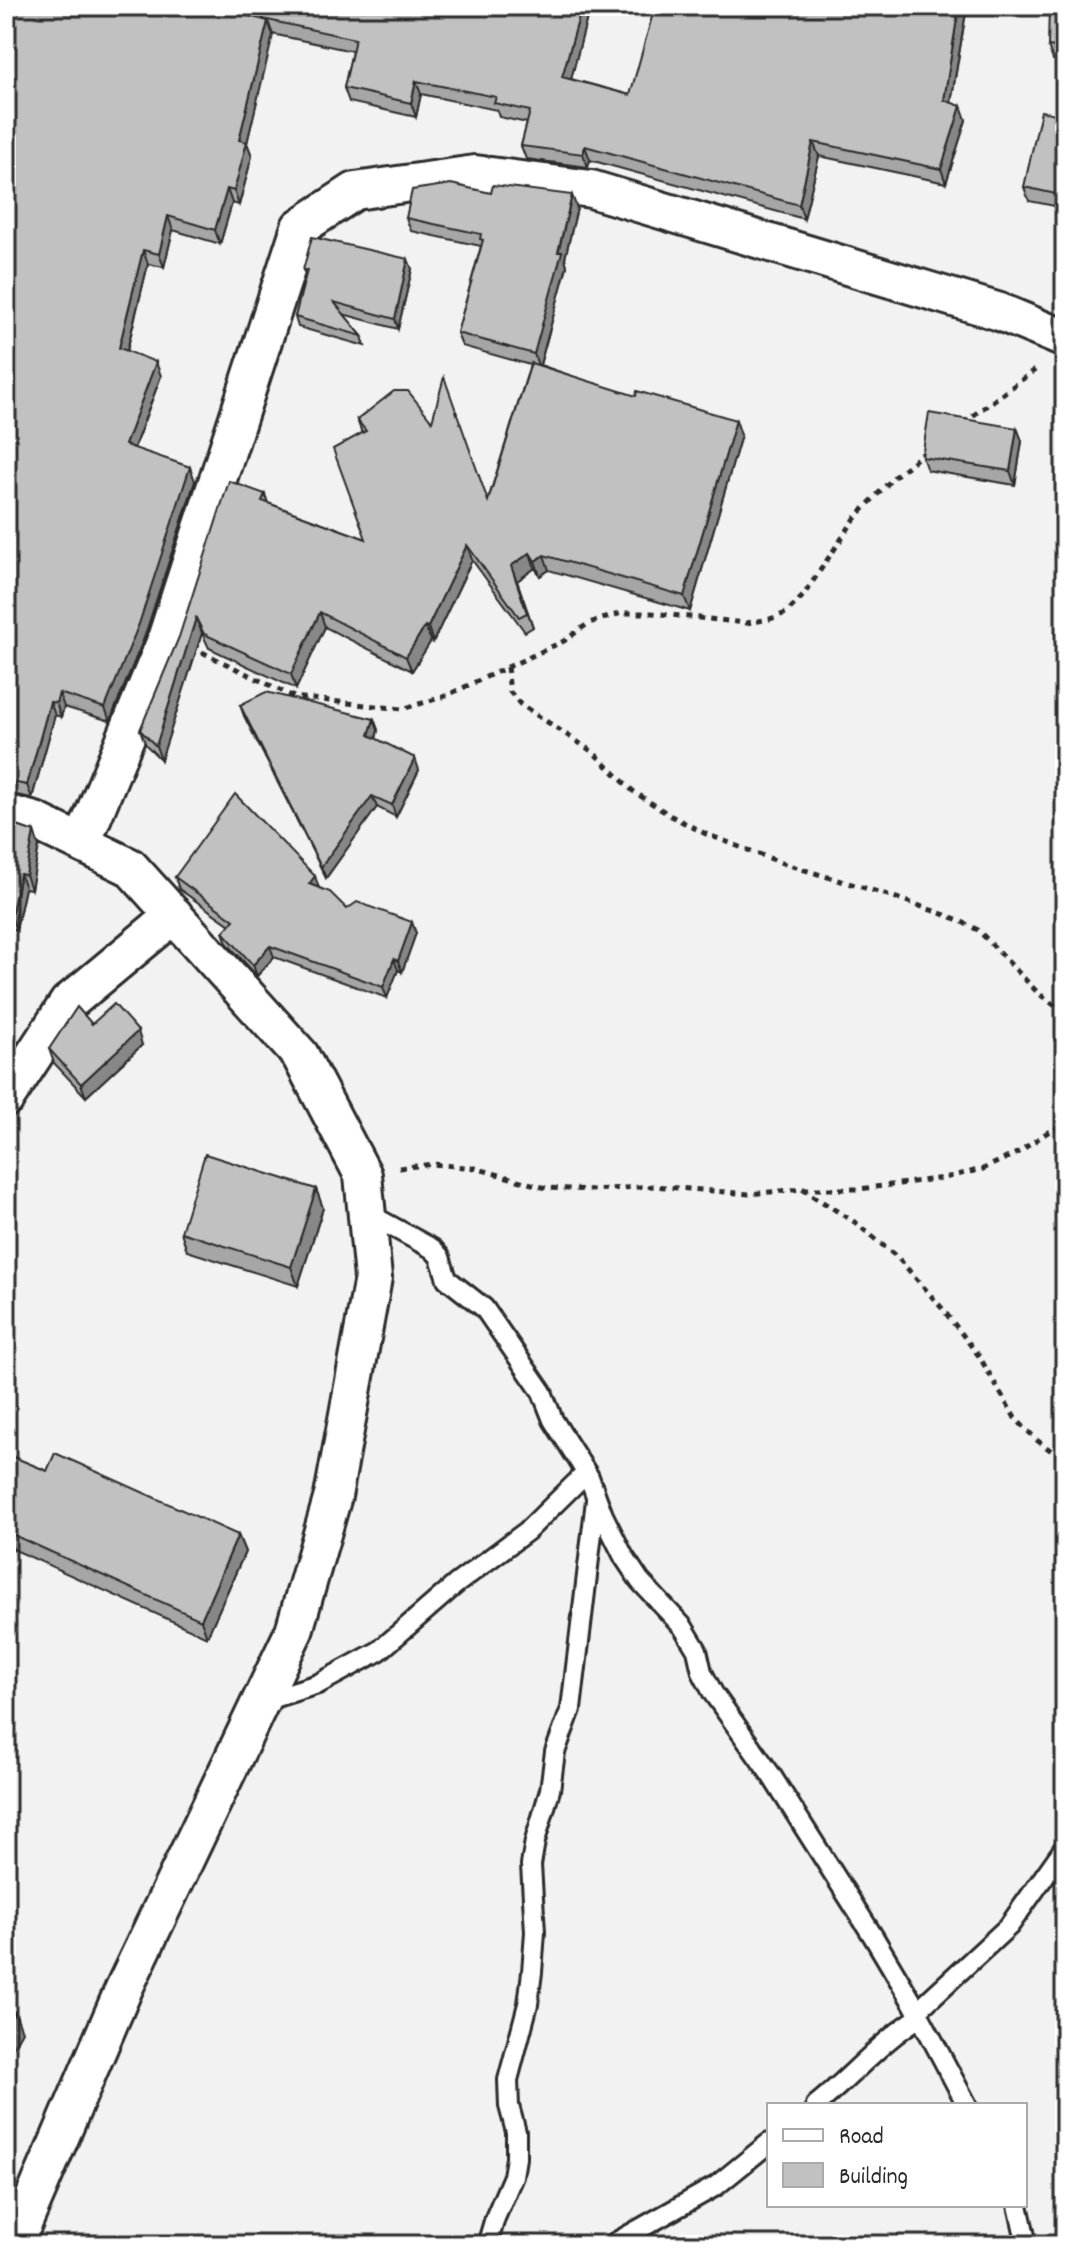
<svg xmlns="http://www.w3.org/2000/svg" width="1071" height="2251" font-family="Dekko,sans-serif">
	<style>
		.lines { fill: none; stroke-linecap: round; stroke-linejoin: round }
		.service-casing { stroke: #2b2b2b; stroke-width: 24 }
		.minor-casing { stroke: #2b2b2b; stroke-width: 42 }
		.path { stroke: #2b2b2b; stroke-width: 5; stroke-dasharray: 6 6; stroke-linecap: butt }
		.service { stroke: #fff; stroke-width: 18 }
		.minor { stroke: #fff; stroke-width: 36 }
		.wall { fill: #a6a6a6; stroke: #2b2b2b; stroke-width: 2 }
		.shaded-wall { fill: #878787; stroke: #2b2b2b; stroke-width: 2 }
		.building { fill: #c1c1c1; stroke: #2b2b2b; stroke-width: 2 }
	</style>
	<rect width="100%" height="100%" fill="#f2f2f2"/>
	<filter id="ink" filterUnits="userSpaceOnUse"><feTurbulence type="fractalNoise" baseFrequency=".0125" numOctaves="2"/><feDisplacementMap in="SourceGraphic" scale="16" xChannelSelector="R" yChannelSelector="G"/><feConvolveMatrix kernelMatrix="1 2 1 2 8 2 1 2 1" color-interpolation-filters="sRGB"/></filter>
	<g filter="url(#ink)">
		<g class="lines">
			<defs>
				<g id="service">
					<path d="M367,1213l66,36 7,8 7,22 37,29 58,84 11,28 36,57 14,38 21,42 16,24 43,46 14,23 5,22 11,21 58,82 102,161 41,69 53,100"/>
					<path d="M260,1702l58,-18 61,-33 77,-67 71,-53 59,-58"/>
					<path d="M917,2011l92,-85 56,-79"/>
					<path d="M816,2105c35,-28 66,-65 104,-88"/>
					<path d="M1018,2205l9,40"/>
					<path d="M487,2245l8,-27 18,-42 3,-18v-26l-7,-26 -1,-26 20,-76 4,-32 3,-40 -4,-67 4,-24 15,-51 5,-38 16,-43 25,-209"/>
					<path d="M611,2245l105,-59 53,-43"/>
				</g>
				<g id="minor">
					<path d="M6,813l29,8 95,46 170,188 63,120 10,103 -40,218 -39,135 -169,355 -111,259"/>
					<path d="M82,843l82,-198 136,-418 55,-36 120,-17 116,15 409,123 65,27"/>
					<path d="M6,1098l62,-95 106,-88"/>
				</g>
			</defs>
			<!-- service casing -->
			<use href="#service" class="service-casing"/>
			<!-- minor casing -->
			<use href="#minor" class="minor-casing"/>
			<!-- path -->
			<g class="path">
				<path d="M963,423l72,-53"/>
				<path d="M202,652l92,45 108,12 41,-12 121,-56 25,-18 33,-10h30l94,10 24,-4 16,-6 17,-17 53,-79 39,-41 31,-25"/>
				<path d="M507,667l3,25 10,12 73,48 40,39 38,25 35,18 79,30 106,32 63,22 24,12 60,63 27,20"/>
				<path d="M399,1168l34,-4 42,4 71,20 48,2 60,-4 95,8 53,-5h58l84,-11 39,-9 34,-16 31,-21 17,-7"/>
				<path d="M802,1189l54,34 42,35 43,49 38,49 36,62 23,23 27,20"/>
			</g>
			<!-- service -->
			<use href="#service" class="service"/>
			<!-- minor -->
			<use href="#minor" class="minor"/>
		</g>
		<!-- wall -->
		<g class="wall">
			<path d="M6,6l257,14 3,-14h324l-19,73 59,16 337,-89 -16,97 10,3 5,14 -20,63 -127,-27 -15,63 -214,-59 -2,7 -62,-8 -5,-13 6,-23 -28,-6 -2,-7 -76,-16 -5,23 -67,-15 -5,-14 8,-37 -80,-17 -25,109 5,13 -13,49 -7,-2 -12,41 -47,-14 -9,37 -16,-3 -21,87 34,25 -27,72 61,33 -51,157 -34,83 -46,-14 -3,10 -6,-2 -23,83 -26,-5z"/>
			<path d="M1065,6v55l-12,-1 -5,-14z"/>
			<path d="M1065,116v92l-36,-7 -5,-14z"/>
			<path d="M491,193l86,15 -12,50 2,8 -27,99 201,70 -51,176 -141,-41 -9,6 -5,-8 -18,13 16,46 -8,5 -53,-72 -39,82 -2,-1 -19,30 -87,-44 -29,62 -87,-41 -7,-15 -41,127 -15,-15 -6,-15 125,-236 3,9 98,36 -4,-106 -5,-13 131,80 42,-135 -68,-19 -5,-13 24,-87 -70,-15 -5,-13z"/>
			<path d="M412,269l-14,60 -55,-15 19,22 3,10 -67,-19 -3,-10 11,-41 -3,-6z"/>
			<path d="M1017,428l5,13 -7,44 -88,-15 -5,-13z"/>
			<path d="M240,705l134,14 4,11 -2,9 43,31 -23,47 -19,-10 -51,71 -82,-162z"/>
			<path d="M6,822l28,10 5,14 -8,43 -6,-1 -9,42 -10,-3z"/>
			<path d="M175,877l144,11 28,21 69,24 -14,39 -4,-2 -11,28 -113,-41 -17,19 -30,-33 -4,-11 7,-7 -51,-36z"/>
			<path d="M92,1024l50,21 -56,52 -32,-34 -5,-14z"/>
			<path d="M316,1189l7,19 -25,78 -111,-35 -6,-19z"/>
			<path d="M6,1454l41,17 191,64 7,17 -38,85 -194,-88 -7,18z"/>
		</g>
		<!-- shaded-wall -->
		<g class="shaded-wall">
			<path d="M582,6h8l-22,85 -6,-14z"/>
			<path d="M959,6h8l-18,108 -5,-14z"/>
			<path d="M268,21l5,14 -26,108 5,13 -13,49 -5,-14 5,-51z"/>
			<path d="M416,81l5,13 -5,23 -5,-14z"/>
			<path d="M961,106l5,14 -20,63 -5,-14z"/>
			<path d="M813,142l6,14 -15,63 -5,-14z"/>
			<path d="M585,146l5,14 -2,7 -5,-13z"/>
			<path d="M227,189l5,14 -12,41 -5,-14z"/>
			<path d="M572,195l5,13 -12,50 2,8 -28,102 -5,-14z"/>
			<path d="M168,216l5,14 -9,37 -5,-13z"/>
			<path d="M143,250l5,14 -24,98 -5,-14z"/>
			<path d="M408,259l4,10 -14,60 -3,-10z"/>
			<path d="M156,362l5,14 -31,82 -5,-13z"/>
			<path d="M736,420l5,15 -51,176 -6,-15z"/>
			<path d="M1017,428l5,13 -7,44 -5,-14z"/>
			<path d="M190,467l5,14 -51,157 -34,83 -5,-13z"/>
			<path d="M467,545l5,15 -39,82 -5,-15z"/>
			<path d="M530,553l5,15 -18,13 16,46 -22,-61z"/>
			<path d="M544,555l5,15 -9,6 -5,-15z"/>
			<path d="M320,612l5,15 -29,62 -5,-15z"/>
			<path d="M196,618l6,15 -41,127 -5,-14z"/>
			<path d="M425,626l6,15 -19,30 -6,-14z"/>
			<path d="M59,693l5,14 -3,10 -5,-14z"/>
			<path d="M50,702l5,13 -23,83 -5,-13z"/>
			<path d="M374,719l4,11 -4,17 -5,-12z"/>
			<path d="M415,758l4,12 -23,47 -4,-12z"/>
			<path d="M372,796l5,11 -51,71 -5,-11z"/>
			<path d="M34,832l5,14 -8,43 -5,-14z"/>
			<path d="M20,874l5,14 -9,42 -5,-14z"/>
			<path d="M315,876l4,12 -10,-4z"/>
			<path d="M412,922l4,11 -14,39 -4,-11z"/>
			<path d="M270,946l4,11 -17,19 -4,-11z"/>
			<path d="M394,959l4,11 -11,28 -4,-11z"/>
			<path d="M138,1031l4,14 -56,52 -5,-13z"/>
			<path d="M316,1189l7,19 -25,78 -7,-19z"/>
			<path d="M7,1532l6,17 -7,18v-31z"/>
			<path d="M238,1535l7,17 -38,85 -6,-17z"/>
			<path d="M15,2012l7,19 -16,28v-32z"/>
		</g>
		<!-- building -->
		<g class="building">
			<path d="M6,6h204l58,15 -29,119 8,2 -13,49 -7,-2 -12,41 -47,-14 -9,38 -16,-4 -24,98 37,14 -31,83 65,22 -51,157 -34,84 -46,-15 -3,10 -6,-1 -23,83 -21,-4z"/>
			<path d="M266,6h316l-20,71 68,18 25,-89h304l-15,94 17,6 -20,63 -128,-27 -14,63 -214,-59 -2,8 -62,-8 9,-35 -36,-8 2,-6 -80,-16 -5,22 -67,-15 11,-49 -92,-20z"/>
			<path d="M1049,6h16v42l-17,-2z"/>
			<path d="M1041,111l24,5v80l-41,-9z"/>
			<path d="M451,184l40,9 2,-8 79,10 -14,57h4l-28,102 -77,-21 26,-93 -3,-1 1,-5 -75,-16 6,-28z"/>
			<path d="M312,237l96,22 -13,60 -61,-17 28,34 -67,-19 12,-47h-4z"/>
			<path d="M531,363l105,33 1,-5 99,29 -52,176 -140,-41 -9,6 -5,-8 -19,13 16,47 -8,4 -52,-72 -39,82 -3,-1 -19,31 -86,-45 -29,62 -87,-40 -8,-16 -40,128 -16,-16 39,-93 50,-156 36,13 -3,7 104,38 -33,-90 33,-18 -9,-11 37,-29h14l24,30 12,-44 44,124z"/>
			<path d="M929,413l88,15 -7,43 -88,-14z"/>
			<path d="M266,692l108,27 -5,16 46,23 -23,47 -20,-9 -51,71 -81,-162z"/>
			<path d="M235,794l80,82 -6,8 21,8 17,17 10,-7 55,20 -14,39 -4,-2 -11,28 -113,-41 -17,19 -30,-33 11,-12 -59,-43z"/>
			<path d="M6,822l28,10 -8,43 -6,-1 -9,42 -5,-1z"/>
			<path d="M114,1004l24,27 -57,53 -32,-35 28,-42 15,17z"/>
			<path d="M205,1154l111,35 -25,78 -110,-35z"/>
			<path d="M55,1453l183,82 -37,85 -194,-88 -1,4v-82l41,17z"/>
			<path d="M6,2007l9,5 -9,15z"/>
		</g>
	</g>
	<!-- margin -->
	<rect width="1071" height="2251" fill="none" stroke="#fff" stroke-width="32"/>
	<rect x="16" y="16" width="1039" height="2219" fill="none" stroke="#2b2b2b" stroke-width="3" filter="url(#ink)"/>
	<!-- legend -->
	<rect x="767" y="2103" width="260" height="104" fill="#ffffff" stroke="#aaaaaa" stroke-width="2"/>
	<rect x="783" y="2129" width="40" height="12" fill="#ffffff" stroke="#aaaaaa" stroke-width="2"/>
	<text x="839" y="2143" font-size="24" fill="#2b2b2b">Road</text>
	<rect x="783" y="2163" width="40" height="24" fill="#c1c1c1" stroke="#aaaaaa" stroke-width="2"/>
	<text x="839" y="2183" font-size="24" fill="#2b2b2b">Building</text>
</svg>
